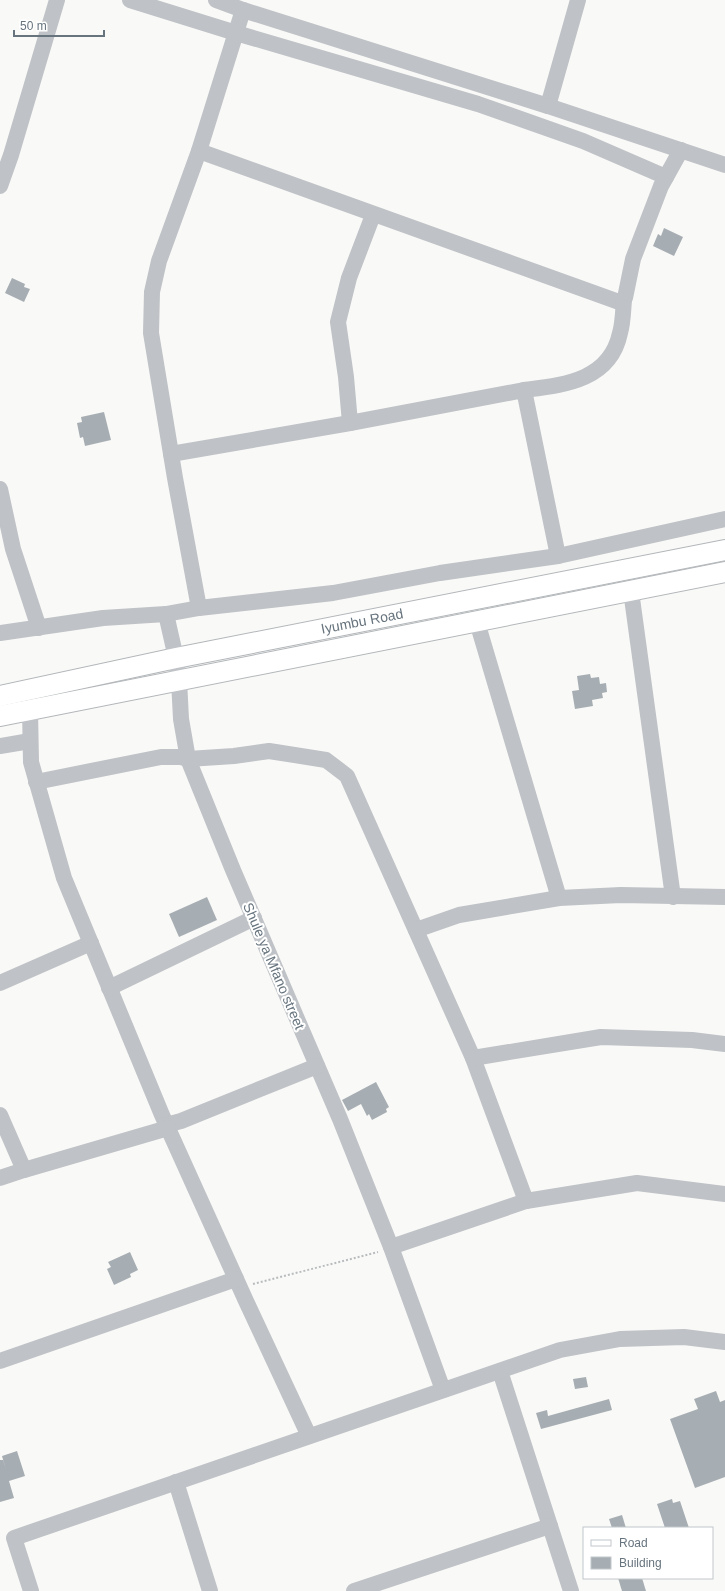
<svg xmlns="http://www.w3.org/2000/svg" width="725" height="1591" font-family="Arial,sans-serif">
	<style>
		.building { fill: #a7aeb3 }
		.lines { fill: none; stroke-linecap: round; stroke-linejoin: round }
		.major-casing { stroke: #b3b7ba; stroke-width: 22 }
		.path { stroke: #b9bcbe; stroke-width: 2; stroke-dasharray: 2 2; stroke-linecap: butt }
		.minor { stroke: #bfc2c6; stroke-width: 16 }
		.major { stroke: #fff; stroke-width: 20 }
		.labels { text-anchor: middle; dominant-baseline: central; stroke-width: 4; stroke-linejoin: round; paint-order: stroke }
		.street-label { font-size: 14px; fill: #67747e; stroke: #fff }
	</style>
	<rect width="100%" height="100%" fill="#f9f9f7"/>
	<!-- building -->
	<g class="building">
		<path d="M664,228l19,9 -9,19 -21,-10 5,-12 3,2z"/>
		<path d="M12,278l13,6 -1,3 6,2 -6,13 -19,-9z"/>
		<path d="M104,412l7,28 -26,6 -2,-9 -3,1 -3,-15 5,-1 -1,-5z"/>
		<path d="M590,674l1,4 8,-1 1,7 6,-1 1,9 -5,1 1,5 -11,2 1,6 -18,3 -3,-18 7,-1 -2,-14z"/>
		<path d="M207,897l10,23 -38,17 -10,-23z"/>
		<path d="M376,1082l13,25 -3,2 1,3 -15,8 -3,-6 -2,2 -6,-12 -13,7 -6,-11z"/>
		<path d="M130,1252l8,18 -8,4 1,3 -17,8 -7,-16 4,-2 -3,-5z"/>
		<path d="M586,1377l2,10 -13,2 -2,-10z"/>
		<path d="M716,1391l4,11 5,-2v77l-30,11 -25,-69 28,-10 -4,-10z"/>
		<path d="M609,1399l3,11 -71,19 -5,-16 11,-3 1,6z"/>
		<path d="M17,1451l8,25 -16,5 5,17 -14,4v-42h3l3,10 -4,-14z"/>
		<path d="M672,1499l1,4 7,-2 9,27h-24l-8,-24z"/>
		<path d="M622,1515l4,13h-14l-3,-9z"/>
		<path d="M618,1578h24l4,13h-24z"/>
	</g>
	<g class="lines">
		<defs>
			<g id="major">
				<path d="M0,696l176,-38 549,-108"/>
				<path d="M0,716l725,-144"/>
			</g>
		</defs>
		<!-- major casing -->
		<use href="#major" class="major-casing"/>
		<!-- path -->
		<path class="path" d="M253,1284l125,-32"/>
		<!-- minor -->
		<g class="minor">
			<path d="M130,0l106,33 242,71 105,37 83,36"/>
			<path d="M243,10l305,96 30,-106"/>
			<path d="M548,106l177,59"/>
			<path d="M199,151l420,151 6,-4 8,-39 28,-73 20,-36"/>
			<path d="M0,186l11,-31 46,-155"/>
			<path d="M524,390c39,-5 86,-9 96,-57 3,-10 3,-22 4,-33"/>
			<path d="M350,423l-4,-46 -8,-55 11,-44 24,-63"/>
			<path d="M171,454l179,-31 174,-33 34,166"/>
			<path d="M0,489l13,60 26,79"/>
			<path d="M631,591l42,306"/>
			<path d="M199,608l-24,-130 -24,-145 1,-41 7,-31 40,-110 44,-141 -27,-10"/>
			<path d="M166,614l10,44 3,22 2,39 7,40 45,111 107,249 51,128 52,143"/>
			<path d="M477,622l82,276"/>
			<path d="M0,633l103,-15 63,-4 33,-6 134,-15 107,-20 118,-17 167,-37"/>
			<path d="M30,710l1,52 33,116 98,237 84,186 63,135"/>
			<path d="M0,746l30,-5"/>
			<path d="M36,782l125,-25h20l7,2 46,-3 35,-5 57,9 21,16 126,282 53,143"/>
			<path d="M416,930l43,-15 100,-17 62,-3 104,2"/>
			<path d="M0,983l91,-40"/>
			<path d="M109,988l145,-70"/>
			<path d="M473,1058l128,-21 91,3 33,4"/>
			<path d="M0,1115l24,55"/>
			<path d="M166,1125l15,-4 136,-55"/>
			<path d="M0,1178l24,-8 144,-42"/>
			<path d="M391,1247l135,-46 111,-18 88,11"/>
			<path d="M0,1361l236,-82"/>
			<path d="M500,1371l71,220"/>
			<path d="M176,1482l34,109"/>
			<path d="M31,1591l-17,-53 546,-188 60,-11 64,-2 41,5"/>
			<path d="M354,1591l196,-65"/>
		</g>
		<!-- major -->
		<use href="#major" class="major"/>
	</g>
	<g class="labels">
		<!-- street labels -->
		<g class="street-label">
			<text transform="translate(362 621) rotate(-11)">Iyumbu Road</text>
			<text transform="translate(274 966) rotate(67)">Shule ya Mfano street</text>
		</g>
	</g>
	<!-- legend -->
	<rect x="583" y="1527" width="130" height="52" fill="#ffffff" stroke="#c2c7cb"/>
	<rect x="591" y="1540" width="20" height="6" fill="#ffffff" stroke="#c2c7cb"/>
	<text x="619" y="1547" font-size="12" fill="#67747e">Road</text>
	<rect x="591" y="1557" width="20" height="12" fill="#a7aeb3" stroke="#c2c7cb"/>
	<text x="619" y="1567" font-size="12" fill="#67747e">Building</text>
	<!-- scale -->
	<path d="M14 30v6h90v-6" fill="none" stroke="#67747e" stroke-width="2"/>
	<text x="20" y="30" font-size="12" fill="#67747e" stroke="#ffffff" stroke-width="3" paint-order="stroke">50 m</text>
</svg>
